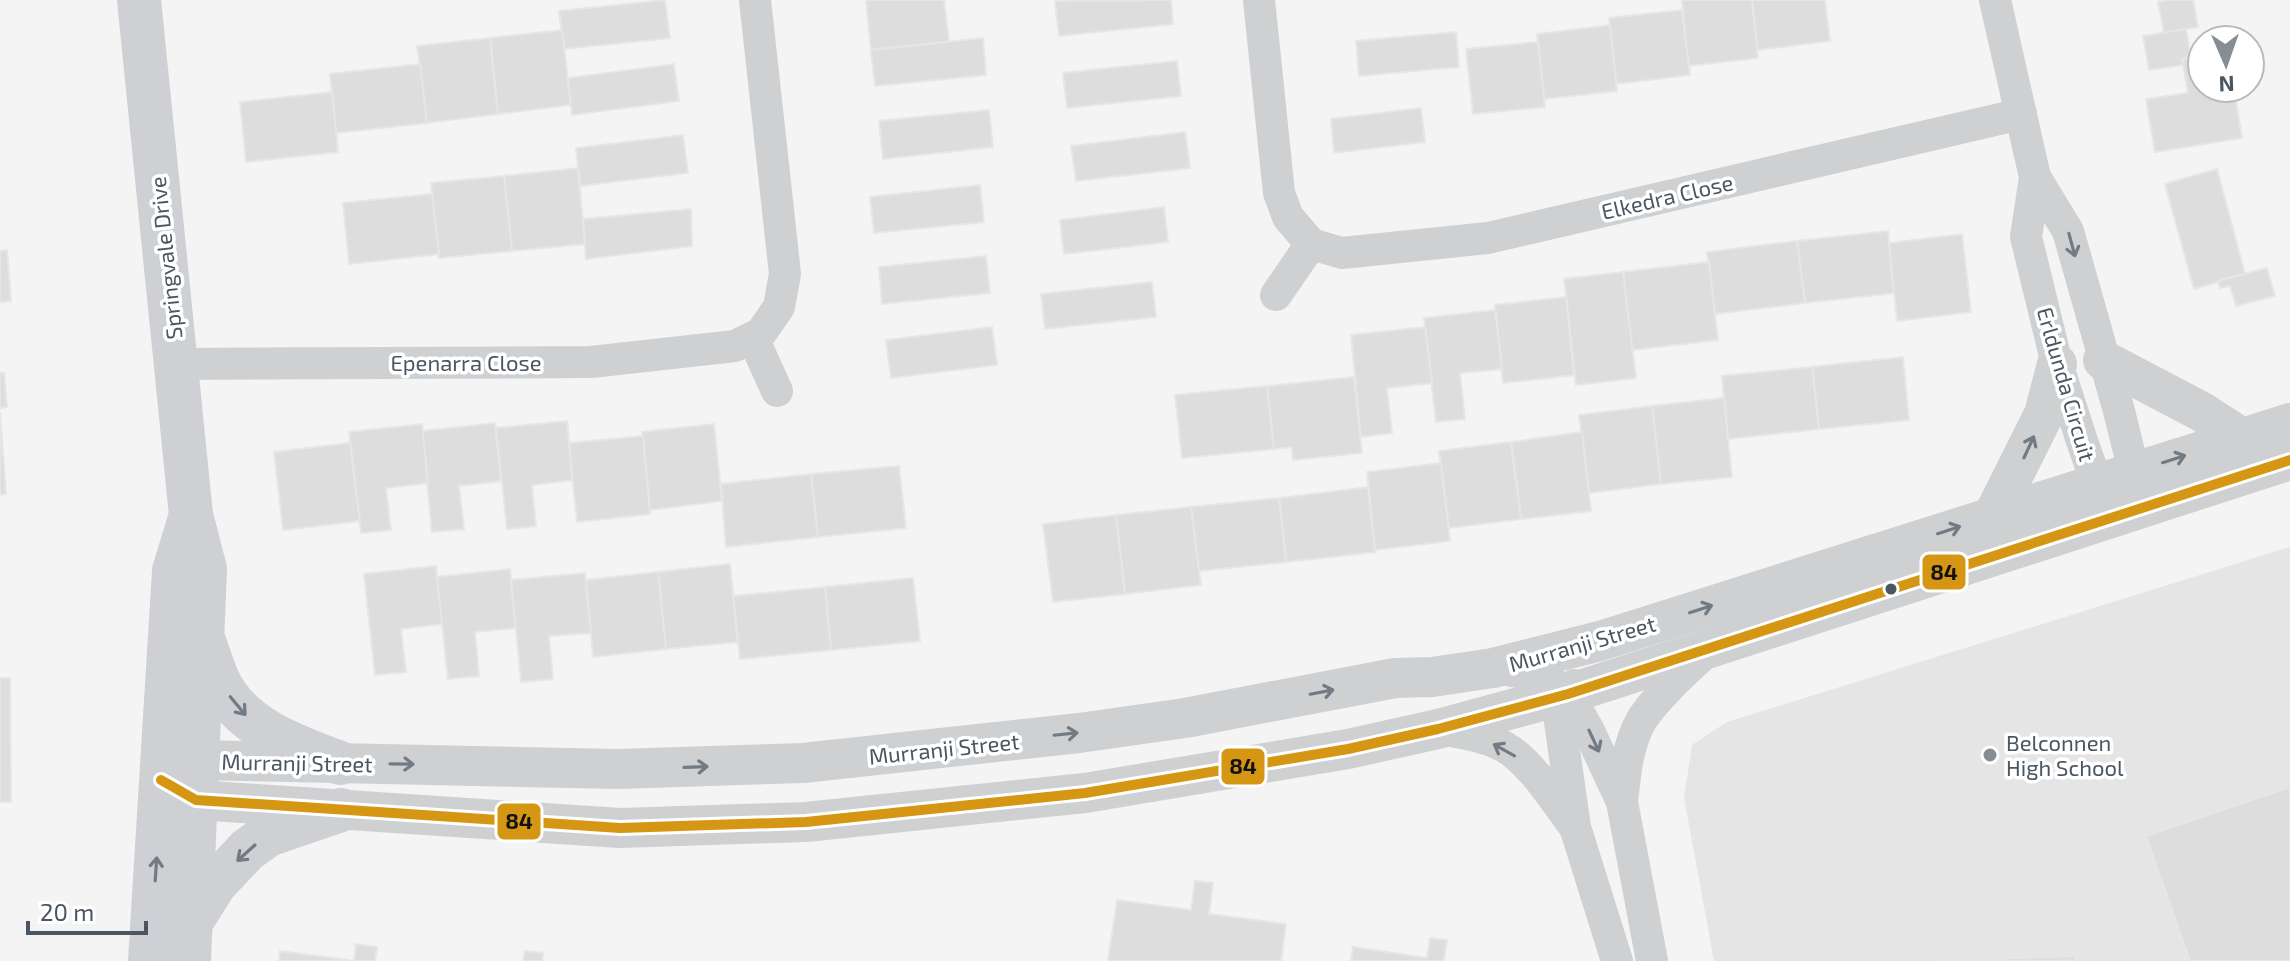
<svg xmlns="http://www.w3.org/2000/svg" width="2290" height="961" font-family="'Exo 2',sans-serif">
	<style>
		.education { fill: #e6e5e6 }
		.building { fill: #ddddde; stroke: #e5e6e7; stroke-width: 2 }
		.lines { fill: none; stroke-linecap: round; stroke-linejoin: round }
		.minor { stroke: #ced0d2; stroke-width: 32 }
		.tertiary { stroke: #ced0d2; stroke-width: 40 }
		.secondary { stroke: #ced0d4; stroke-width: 44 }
		.bus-1-casing { stroke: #fff; stroke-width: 16 }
		.bus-1 { stroke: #d49613; stroke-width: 10 }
		.oneway { stroke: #727b83 }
		.oneway2 { stroke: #727b84 }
		.bus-dot { fill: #4a5661; stroke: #fff; stroke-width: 3 }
		.poi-dot { fill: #868d94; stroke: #fff; stroke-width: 3 }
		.labels { text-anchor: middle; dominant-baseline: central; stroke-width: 7; stroke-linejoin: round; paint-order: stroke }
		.street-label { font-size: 22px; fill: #4a5661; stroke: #fff }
		.poi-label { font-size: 22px; fill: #4a5661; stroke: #fff; text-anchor: start }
		.line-badge { stroke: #fff; stroke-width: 3 }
		.pale-badge-label { font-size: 22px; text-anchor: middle; font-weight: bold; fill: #111 }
	</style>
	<rect width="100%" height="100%" fill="#f4f4f4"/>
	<!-- education -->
	<path class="education" d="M2290,547v414h-576l-30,-163 8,-53 35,-23z"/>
	<!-- building -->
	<g class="building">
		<path d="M665,0l5,38 -106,11 -5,-38z"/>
		<path d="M866,0h78l5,42 -78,8z"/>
		<path d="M1171,0l2,24 -114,12 -4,-35z"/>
		<path d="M1682,0h70l6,58 -70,8z"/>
		<path d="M1752,0h73l5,41 -72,9z"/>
		<path d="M2168,0h25l5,27 -34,6 -6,-31z"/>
		<path d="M1682,10l8,65 -74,9 -7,-66z"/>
		<path d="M1610,25l7,66 -73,8 -7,-65z"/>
		<path d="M2186,29l5,29 -9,1 1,6 -34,5 -6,-34z"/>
		<path d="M562,30l9,75 -73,9 -8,-76z"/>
		<path d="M1456,32l3,35 -100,9 -3,-35z"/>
		<path d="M490,38l8,76 -71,9 -10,-77z"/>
		<path d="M983,38l3,37 -111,11 -4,-36z"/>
		<path d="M1538,42l7,65 -72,7 -7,-65z"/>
		<path d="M2202,57v31h32l8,50 -87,14 -9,-53 42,-6 -6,-34z"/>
		<path d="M1177,61l4,35 -114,12 -4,-35z"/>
		<path d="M420,64l7,59 -91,10 -6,-59z"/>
		<path d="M674,64l5,37 -107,14 -4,-37z"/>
		<path d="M332,92l6,60 -92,10 -6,-60z"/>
		<path d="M1421,108l4,34 -91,11 -3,-34z"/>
		<path d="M989,110l4,37 -110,12 -4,-38z"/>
		<path d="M1185,132l5,36 -114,13 -5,-35z"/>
		<path d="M683,135l5,38 -108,13 -4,-38z"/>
		<path d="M578,168l7,76 -73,7 -8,-75z"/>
		<path d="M2217,169l28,105 -51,15 -29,-105z"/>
		<path d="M504,176l8,75 -73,7 -8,-75z"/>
		<path d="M980,185l4,37 -110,11 -4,-36z"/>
		<path d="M432,194l7,60 -90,10 -6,-61z"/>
		<path d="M1164,207l4,35 -104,12 -4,-34z"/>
		<path d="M691,209l1,37 -106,13 -3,-40z"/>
		<path d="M1888,231l6,62 -89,10 -8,-62z"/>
		<path d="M1962,234l9,78 -74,9 -8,-78z"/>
		<path d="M1797,241l8,62 -90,11 -8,-62z"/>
		<path d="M7,250l4,51 -11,1v-51z"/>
		<path d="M986,256l4,37 -108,11 -3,-37z"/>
		<path d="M1709,262l9,78 -86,10 -9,-78z"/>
		<path d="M2267,268l8,28 -39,10 -6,-20 -10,2 -2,-7z"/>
		<path d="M1623,272l13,106 -60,7 -12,-106z"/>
		<path d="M1152,282l4,35 -111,12 -4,-35z"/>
		<path d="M1566,297l8,78 -71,8 -8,-78z"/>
		<path d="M1495,310l7,59 -42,4 5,46 -29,3 -12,-104z"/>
		<path d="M992,327l5,38 -106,13 -5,-38z"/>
		<path d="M1425,327l7,56 -45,5 5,45 -31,4 -10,-102z"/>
		<path d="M1903,357l6,63 -90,9 -7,-62z"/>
		<path d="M1812,367l7,62 -91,10 -6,-63z"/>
		<path d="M0,373h4l3,34 -7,1z"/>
		<path d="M1354,377l8,76 -69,7 -1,-13 -18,2 -7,-63z"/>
		<path d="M1267,386l7,63 -92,9 -7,-63z"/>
		<path d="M1724,398l8,79 -71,7 -9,-78z"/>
		<path d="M1652,406l9,78 -72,9 -10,-78z"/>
		<path d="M0,412l6,82 -6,1z"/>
		<path d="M567,421l6,59 -41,5 4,41 -29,3 -11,-101z"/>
		<path d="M495,423l6,58 -42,5 5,43 -32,3 -10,-101z"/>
		<path d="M422,424l6,59 -42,5 5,42 -30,3 -12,-101z"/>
		<path d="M714,424l8,77 -72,9 -8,-78z"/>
		<path d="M1582,432l9,79 -70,8 -10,-77z"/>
		<path d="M643,436l7,78 -73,8 -8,-79z"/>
		<path d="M1511,442l10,77 -72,9 -10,-77z"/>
		<path d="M350,443l10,78 -77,9 -9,-78z"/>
		<path d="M1441,463l9,78 -75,9 -8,-78z"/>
		<path d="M899,466l7,62 -88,9 -7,-63z"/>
		<path d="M811,474l7,63 -92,10 -5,-63z"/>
		<path d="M1368,487l7,65 -89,10 -7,-64z"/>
		<path d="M1279,498l7,64 -87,9 -8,-64z"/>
		<path d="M1191,507l10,78 -76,9 -9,-79z"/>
		<path d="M1116,515l9,79 -72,8 -10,-78z"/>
		<path d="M730,564l8,78 -72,7 -8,-77z"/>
		<path d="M436,566l7,58 -42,5 5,43 -31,3 -11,-101z"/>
		<path d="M510,569l7,59 -42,4 4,44 -31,3 -11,-102z"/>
		<path d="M658,572l8,77 -73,8 -7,-77z"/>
		<path d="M585,573l6,60 -42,3 4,43 -32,3 -10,-102z"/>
		<path d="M913,578l7,63 -89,9 -6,-63z"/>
		<path d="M825,587l6,63 -91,9 -7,-63z"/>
		<path d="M0,678h10l1,124h-11z"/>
		<path d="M2290,787v174h-100l-44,-125z"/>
		<path d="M1195,881l18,2 -4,31 77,10 -5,37h-173l9,-61 74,10z"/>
		<path d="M1430,938l17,2 -3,21h-93l2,-14 74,11z"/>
		<path d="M356,944l21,3 -2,14h-21z"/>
		<path d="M280,951l68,9 4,1h-73z"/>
		<path d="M525,951l18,2 -1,8h-19z"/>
		<path d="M2075,956v5h-138z"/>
	</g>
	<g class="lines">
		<!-- minor -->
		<g class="minor">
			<path d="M1259,0l20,193 9,24 23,27 31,9 146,-15 533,-124"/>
			<path d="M1995,0l40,177 33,54 51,180 15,61 -5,23"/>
			<path d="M2035,177l-9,60 31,127 26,80 14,40 15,16"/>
			<path d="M1276,295l35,-51"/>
			<path d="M753,338l24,53"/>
			<path d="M176,364l415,-2 144,-16 26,-13 18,-26 6,-33 -30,-274"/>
			<path d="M1495,668l34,6 27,11 12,9 21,37 33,71 30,159"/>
			<path d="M1574,685l-14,37 15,105 42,134"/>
			<path d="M1438,729c24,4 53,8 73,22 25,19 44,49 62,74"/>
			<path d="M1622,802c3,-27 5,-56 19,-81 14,-23 46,-52 66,-70"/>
		</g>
		<!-- tertiary -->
		<g class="tertiary">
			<path d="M2103,360l99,52 40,26"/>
			<path d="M1993,516l51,-102 13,-50"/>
			<path d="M170,775l28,-15 420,9 185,-6 276,-30 106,-15 210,-40 37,-1 61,-9 107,-27 690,-218"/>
			<path d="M168,784l28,16 424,28 186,-6 279,-29 263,-44 90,-20 130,-35 722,-234"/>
		</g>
		<!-- secondary -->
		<g class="secondary">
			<path d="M139,0l52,515 14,54 -16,392"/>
			<path d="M205,644c4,12 8,24 13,36 22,48 77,66 122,83"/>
			<path d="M193,919l22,-35 32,-34 21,-15 73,-25"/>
			<path d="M150,961l24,-390 17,-56"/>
		</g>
		<defs>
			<path id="bus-1" d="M161,780l35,20 424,28 186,-6 279,-29 263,-44 90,-20 130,-35 722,-234"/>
		</defs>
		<!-- bus-1 casing -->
		<use href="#bus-1" class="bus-1-casing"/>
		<!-- bus-1 -->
		<use href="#bus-1" class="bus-1"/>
	</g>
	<!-- one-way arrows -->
	<defs><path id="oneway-shaft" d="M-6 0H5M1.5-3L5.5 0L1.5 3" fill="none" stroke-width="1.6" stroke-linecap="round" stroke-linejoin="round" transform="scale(2)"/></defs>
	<g class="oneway">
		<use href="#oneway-shaft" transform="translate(2072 245) rotate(75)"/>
		<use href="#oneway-shaft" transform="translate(2029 447) rotate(-65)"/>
		<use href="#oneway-shaft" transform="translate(2174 459) rotate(-18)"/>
		<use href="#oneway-shaft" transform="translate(1949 530) rotate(-18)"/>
		<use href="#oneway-shaft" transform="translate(1701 609) rotate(-18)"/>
		<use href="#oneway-shaft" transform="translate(1322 692) rotate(-11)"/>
		<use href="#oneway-shaft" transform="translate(1066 734) rotate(-6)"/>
		<use href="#oneway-shaft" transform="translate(1594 741) rotate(65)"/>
		<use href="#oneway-shaft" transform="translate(1504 750) rotate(-151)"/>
		<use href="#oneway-shaft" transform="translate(402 764) rotate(1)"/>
		<use href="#oneway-shaft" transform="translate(696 767) rotate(-2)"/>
	</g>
	<g class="oneway2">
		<use href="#oneway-shaft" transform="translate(238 706) rotate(50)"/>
		<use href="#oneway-shaft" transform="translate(246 853) rotate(138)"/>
		<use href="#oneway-shaft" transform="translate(156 869) rotate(-86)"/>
	</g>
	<!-- markers -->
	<circle class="bus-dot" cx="1891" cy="589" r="7"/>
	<circle class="poi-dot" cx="1990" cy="755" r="8"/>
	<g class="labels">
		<!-- street labels -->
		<g class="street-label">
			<text transform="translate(1667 196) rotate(-13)">Elkedra Close</text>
			<text transform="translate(165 258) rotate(-96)">Springvale Drive</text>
			<text x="466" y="362">Epenarra Close</text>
			<text transform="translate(2067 384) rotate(74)">Erldunda Circuit</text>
			<text transform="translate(1582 643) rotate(-16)">Murranji Street</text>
			<text transform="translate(944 748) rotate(-6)">Murranji Street</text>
			<text transform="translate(297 762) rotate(1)">Murranji Street</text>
		</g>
		<!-- poi labels -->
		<g class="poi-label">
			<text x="2006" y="742">Belconnen<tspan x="2006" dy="25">High School</tspan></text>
		</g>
	</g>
	<g class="line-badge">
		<rect x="1921" y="553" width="46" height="38" rx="8" fill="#d49613"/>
		<rect x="1220" y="747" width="46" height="39" rx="8" fill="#d49613"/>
		<rect x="496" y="802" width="46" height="39" rx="8" fill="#d49613"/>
	</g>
	<g class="pale-badge-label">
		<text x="1944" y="580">84</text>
		<text x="1243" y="774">84</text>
		<text x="519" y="829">84</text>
	</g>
	<!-- north arrow -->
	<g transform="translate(2226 64) rotate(178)"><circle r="38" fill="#ffffff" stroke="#b7bbc0" stroke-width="2"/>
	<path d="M0-6L14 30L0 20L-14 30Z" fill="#868d94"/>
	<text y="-12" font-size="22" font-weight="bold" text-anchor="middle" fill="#4a5661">N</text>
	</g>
	<!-- scale -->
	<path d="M28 921v12h118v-12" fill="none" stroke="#4a5661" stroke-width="4"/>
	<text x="40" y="921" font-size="24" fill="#4a5661" stroke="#ffffff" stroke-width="6" paint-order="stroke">20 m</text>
</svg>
